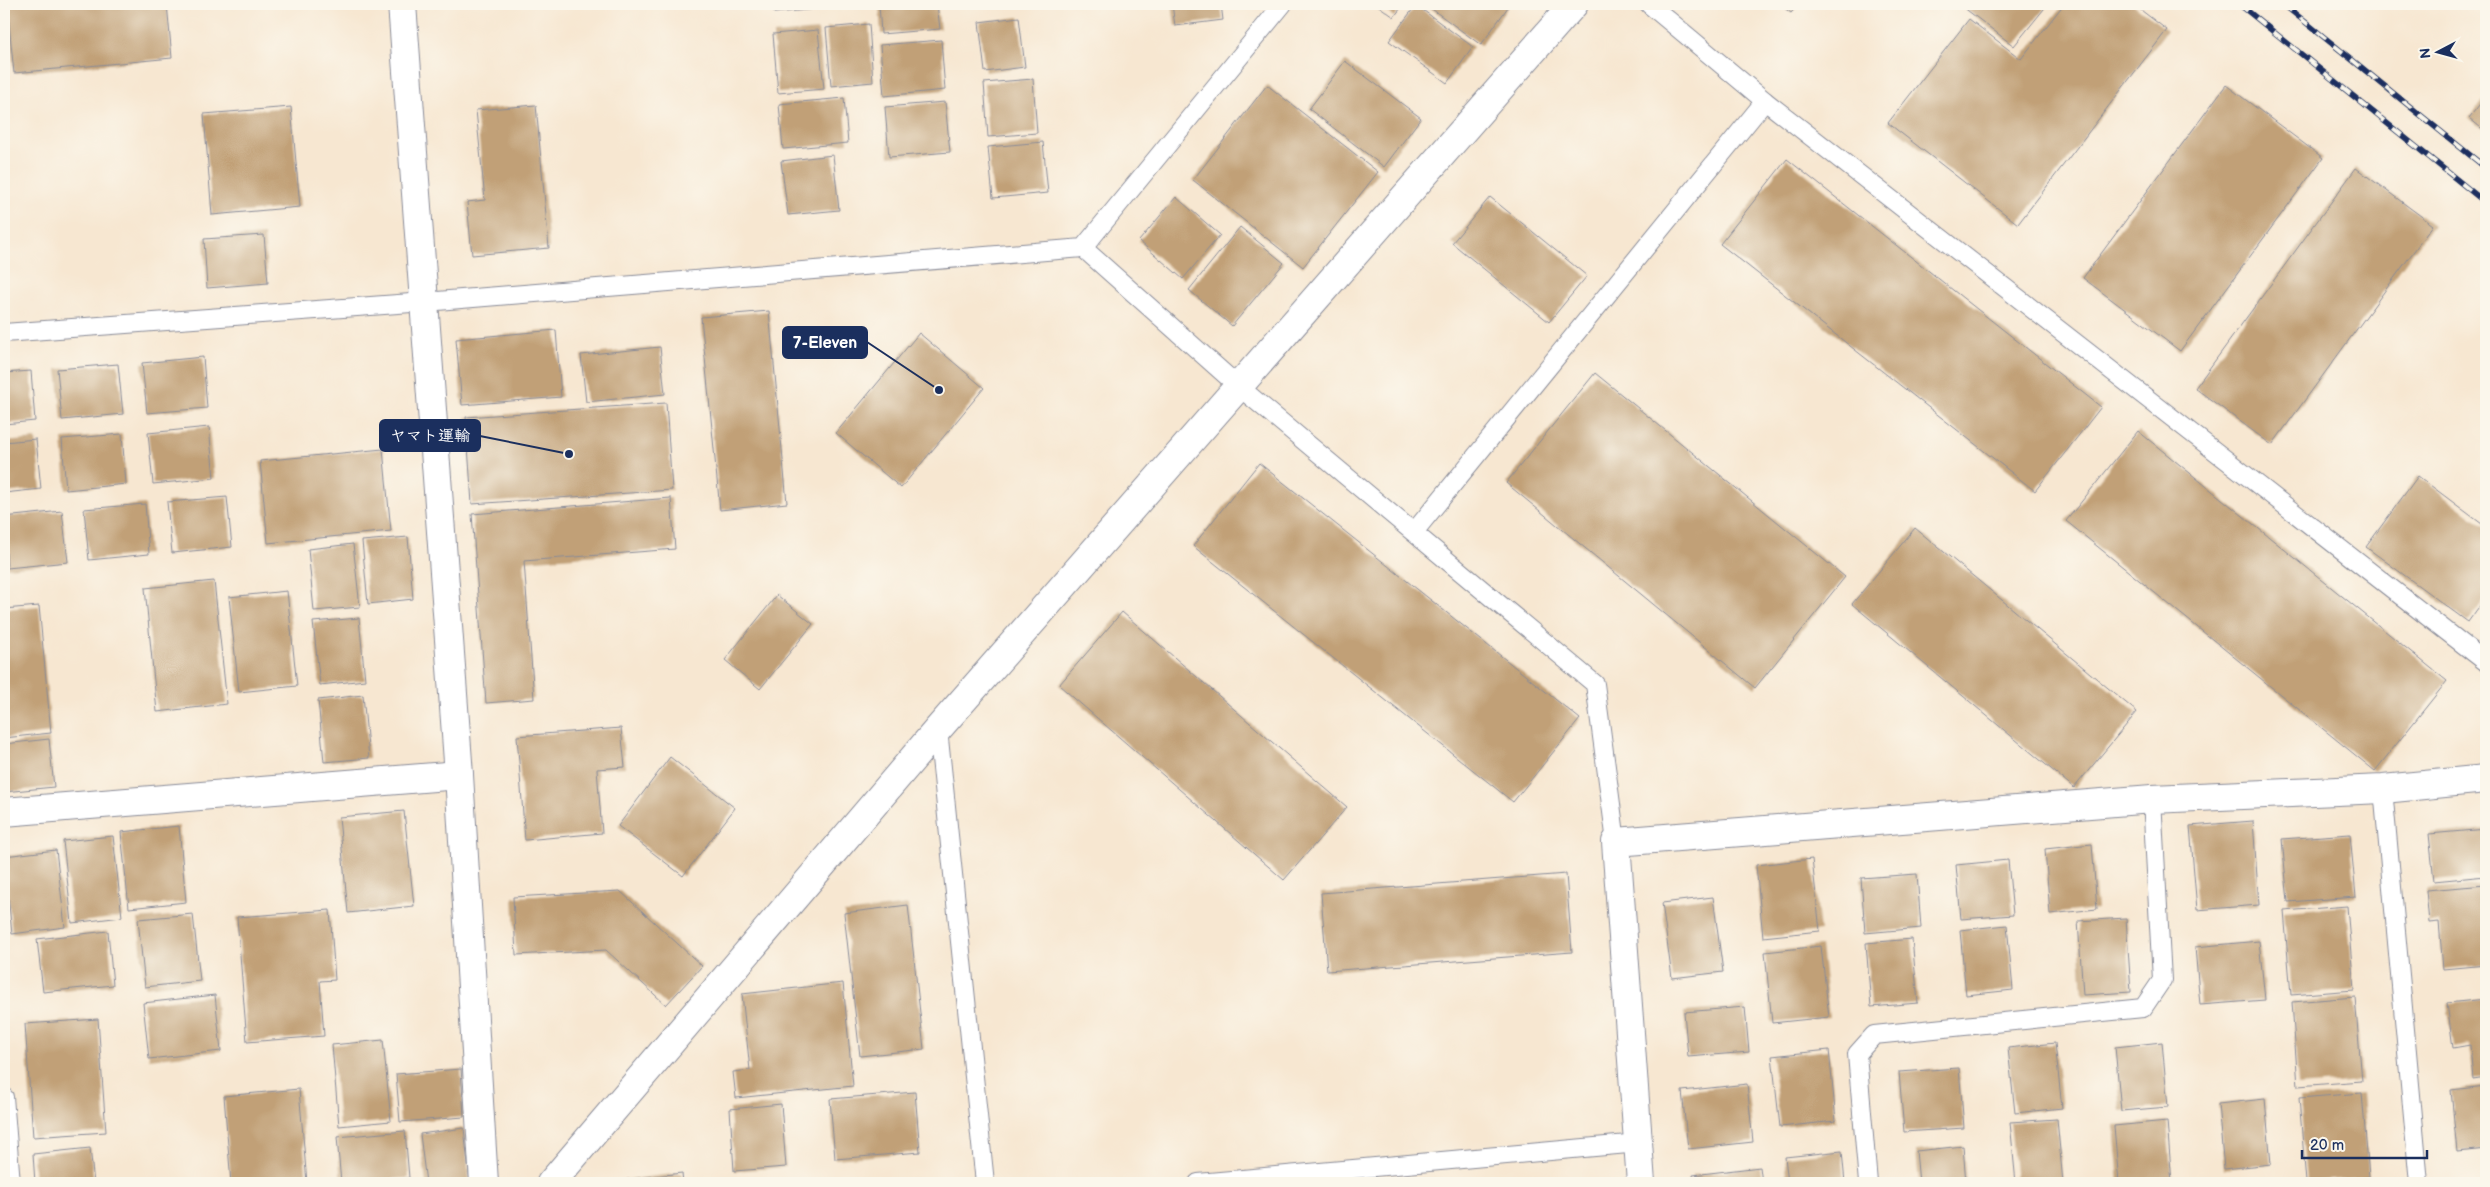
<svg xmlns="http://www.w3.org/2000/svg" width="2490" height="1187" font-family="'Balsamiq Sans','Klee One',sans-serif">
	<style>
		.building { fill: #c1a077 }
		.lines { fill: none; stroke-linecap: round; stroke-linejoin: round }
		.service-casing { stroke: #898b98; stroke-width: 20 }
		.minor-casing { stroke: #898b98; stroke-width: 30 }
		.tertiary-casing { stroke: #898b98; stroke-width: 30 }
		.service { stroke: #fff; stroke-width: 18 }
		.minor { stroke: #fff; stroke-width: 28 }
		.tertiary { stroke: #fff; stroke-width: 28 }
		.rail-casing { stroke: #1b2f5e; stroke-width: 5.5 }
		.rail { stroke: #fbf7ec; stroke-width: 4; stroke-dasharray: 11; stroke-linecap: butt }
		.leader { fill: none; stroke: #1b2f5e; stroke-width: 2 }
		.callout-dot { fill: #1b2f5e; stroke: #fbf7ec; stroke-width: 2 }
		.callout { fill: #1b2f5e; stroke: #1b2f5e; stroke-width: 2 }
		.callout-label { font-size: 16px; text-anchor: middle; font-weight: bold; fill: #fff }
	</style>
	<rect width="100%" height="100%" fill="#fbf7ec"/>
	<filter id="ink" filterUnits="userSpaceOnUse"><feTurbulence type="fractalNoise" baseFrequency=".02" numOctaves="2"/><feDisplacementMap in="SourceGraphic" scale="10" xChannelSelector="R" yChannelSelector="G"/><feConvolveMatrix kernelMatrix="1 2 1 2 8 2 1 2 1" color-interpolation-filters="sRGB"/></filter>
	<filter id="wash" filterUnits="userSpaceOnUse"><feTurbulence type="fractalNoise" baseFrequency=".0096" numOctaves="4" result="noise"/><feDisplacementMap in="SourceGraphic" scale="20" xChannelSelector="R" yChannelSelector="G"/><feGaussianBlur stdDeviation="1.12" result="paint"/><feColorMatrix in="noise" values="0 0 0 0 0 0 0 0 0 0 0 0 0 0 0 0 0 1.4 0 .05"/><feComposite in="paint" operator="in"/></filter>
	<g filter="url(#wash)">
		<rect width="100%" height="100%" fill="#f7e7d1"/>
		<g id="blocks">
			<!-- building -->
			<g class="building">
				<path d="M7,4h160l5,54 -158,15z"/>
				<path d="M773,4h78v2l-77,7z"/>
				<path d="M879,4h58l3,25 -59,5z"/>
				<path d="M1172,4h49l2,16 -48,6z"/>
				<path d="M1376,4h28l-10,13z"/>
				<path d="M1425,4h78l5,3 -27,38z"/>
				<path d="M1779,4h20l-8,9z"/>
				<path d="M1959,4h89l-34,42z"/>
				<path d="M2064,4h69l34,26 -149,194 -130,-101 81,-104 52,40z"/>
				<path d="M1416,5l57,42 -26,36 -58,-42z"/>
				<path d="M1019,17l6,50 -40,5 -6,-50z"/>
				<path d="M869,24l4,58 -42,4 -5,-58z"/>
				<path d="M818,30l6,59 -46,4 -5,-59z"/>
				<path d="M941,40l4,50 -61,6 -4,-51z"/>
				<path d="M1345,61l76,57 -37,49 -75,-58z"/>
				<path d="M1033,79l4,54 -49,4 -4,-54z"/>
				<path d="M1267,85l111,87 -75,95 -110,-87z"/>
				<path d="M2226,85l97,73 -143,193 -97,-73z"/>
				<path d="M2486,96v36l-17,-14z"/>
				<path d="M844,98l4,45 -65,6 -4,-45z"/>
				<path d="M945,102l5,50 -61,5 -4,-50z"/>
				<path d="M536,105l13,143 -77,7 -5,-53 18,-2 -9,-90z"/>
				<path d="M291,107l9,100 -88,8 -8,-101z"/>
				<path d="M1043,142l5,51 -55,5 -5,-51z"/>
				<path d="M833,155l6,55 -51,5 -7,-54z"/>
				<path d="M1787,159l314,248 -66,84 -315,-247z"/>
				<path d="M2356,168l77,57 -161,220 -77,-57z"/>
				<path d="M1176,197l44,38 -37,44 -44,-38z"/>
				<path d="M1490,197l97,79 -38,46 -97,-79z"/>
				<path d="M1240,227l44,36 -52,63 -43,-36z"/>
				<path d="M264,235l4,48 -61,5 -3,-49z"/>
				<path d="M769,311l18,192 -67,7 -19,-193z"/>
				<path d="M556,330l5,67 -99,8 -6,-66z"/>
				<path d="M919,333l65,55 -83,100 -65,-55z"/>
				<path d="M660,347l5,47 -79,8 -5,-47z"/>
				<path d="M203,357l4,51 -60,5 -5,-50z"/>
				<path d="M118,364l5,50 -61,6 -5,-51z"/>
				<path d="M31,371l4,50 -31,3v-51z"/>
				<path d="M1595,373l250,204 -90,111 -249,-205z"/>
				<path d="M666,403l6,87 -200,14 -6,-87z"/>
				<path d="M209,427l5,51 -61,6 -5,-51z"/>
				<path d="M2138,431l309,250 -72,90 -309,-250z"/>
				<path d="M122,434l4,50 -60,6 -4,-51z"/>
				<path d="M36,439l5,50 -37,4v-51z"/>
				<path d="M383,449l8,82 -123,12 -8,-82z"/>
				<path d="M1259,463l321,256 -67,83 -320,-256z"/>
				<path d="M2418,476l68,51v70l-18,25 -102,-75z"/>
				<path d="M227,497l5,50 -60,6 -5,-51z"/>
				<path d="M671,498l4,51 -151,12 10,138 -48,4 -14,-189z"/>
				<path d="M145,504l4,50 -60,6 -5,-51z"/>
				<path d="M62,511l6,51 -61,6 -3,-51z"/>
				<path d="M1915,528l222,184 -63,76 -222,-184z"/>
				<path d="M408,537l5,62 -45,5 -6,-63z"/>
				<path d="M353,544l7,63 -46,4 -6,-62z"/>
				<path d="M214,581l13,123 -70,8 -12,-124z"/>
				<path d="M287,591l10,95 -58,6 -10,-95z"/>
				<path d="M777,595l36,29 -53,65 -35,-29z"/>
				<path d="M39,606l12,127 -47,5v-129z"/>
				<path d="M1122,612l225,195 -63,73 -225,-195z"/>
				<path d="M359,618l6,62 -45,5 -7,-63z"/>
				<path d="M363,695l6,63 -45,4 -6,-62z"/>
				<path d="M621,728l4,39 -28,2 5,64 -77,7 -8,-104z"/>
				<path d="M49,739l5,48 -50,5v-48z"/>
				<path d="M670,757l65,51 -52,68 -65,-50z"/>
				<path d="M404,811l10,95 -66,7 -9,-96z"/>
				<path d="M2253,821l6,84 -62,5 -7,-84z"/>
				<path d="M179,826l7,76 -57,6 -8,-76z"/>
				<path d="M2486,829v47l-52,5 -5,-47z"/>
				<path d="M2350,834l6,63 -68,5 -6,-63z"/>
				<path d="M113,836l9,81 -50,6 -9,-82z"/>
				<path d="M2092,844l5,65 -47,5 -5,-65z"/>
				<path d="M56,850l9,77 -53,7 -8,-78z"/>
				<path d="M1812,859l8,72 -57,6 -7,-72z"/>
				<path d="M2008,860l5,55 -52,4 -5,-54z"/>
				<path d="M1566,874l6,78 -245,19 -6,-78z"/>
				<path d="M1917,874l4,54 -56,5 -4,-55z"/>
				<path d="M2486,885v80l-43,4 -4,-47 -10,1 -3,-33z"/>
				<path d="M620,891l82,75 -36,39 -60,-55 -90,5 -3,-58z"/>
				<path d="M1713,897l10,75 -51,6 -10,-75z"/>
				<path d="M908,905l16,144 -64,7 -16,-143z"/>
				<path d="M2347,906l7,84 -63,5 -7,-84z"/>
				<path d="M330,910l5,70 -15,1 4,55 -77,6 -10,-125z"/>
				<path d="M193,914l7,67 -55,6 -7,-68z"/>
				<path d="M2126,918l5,74 -48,3 -5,-74z"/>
				<path d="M2007,925l6,65 -47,5 -6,-65z"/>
				<path d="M108,931l5,54 -70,7 -6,-53z"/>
				<path d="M1912,939l6,64 -47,4 -5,-64z"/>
				<path d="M2259,941l6,59 -65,5 -5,-58z"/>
				<path d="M1821,946l8,71 -57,6 -7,-71z"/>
				<path d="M843,983l10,103 -117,12 -3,-26 17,-2 -8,-76z"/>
				<path d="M215,995l6,56 -72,8 -6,-56z"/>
				<path d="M2355,997l7,84 -64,5 -6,-84z"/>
				<path d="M2486,999v78l-13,2 -3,-34 -17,3 -6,-45z"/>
				<path d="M1745,1007l4,45 -61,5 -4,-45z"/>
				<path d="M98,1019l8,113 -73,5 -8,-113z"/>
				<path d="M383,1040l8,81 -52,5 -7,-81z"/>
				<path d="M2162,1042l6,65 -47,4 -6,-64z"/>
				<path d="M2055,1043l7,65 -47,5 -7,-65z"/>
				<path d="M1829,1050l7,71 -56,6 -8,-71z"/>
				<path d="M1959,1068l5,60 -60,4 -5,-60z"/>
				<path d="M461,1069l3,48 -64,5 -4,-48z"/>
				<path d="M1747,1084l6,58 -65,7 -6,-58z"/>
				<path d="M2486,1086v63l-29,3 -6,-62z"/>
				<path d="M299,1089l8,94h-76l-7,-87z"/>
				<path d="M915,1092l5,60 -85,7 -5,-60z"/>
				<path d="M2362,1093l7,84 -63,5 -7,-84z"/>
				<path d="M2265,1099l6,65 -47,5 -6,-65z"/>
				<path d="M781,1104l5,63 -52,4 -4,-62z"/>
				<path d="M2057,1119l6,64h-47l-6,-61z"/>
				<path d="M2167,1121l5,62h-53l-5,-57z"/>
				<path d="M464,1128l6,55h-44l-6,-49z"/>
				<path d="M405,1131l4,47 -68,5 -4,-46z"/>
				<path d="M1963,1146l3,37h-47l-3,-32z"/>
				<path d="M90,1148l4,35h-59l-2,-29z"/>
				<path d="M1842,1151l3,32h-57l-3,-26z"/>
				<path d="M1760,1167l2,16h-68l-1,-8z"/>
				<path d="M682,1173l1,10h-79v-1z"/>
				<path d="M907,1179l1,4h-31v-1z"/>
			</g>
		</g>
	</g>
	<g filter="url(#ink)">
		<use href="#blocks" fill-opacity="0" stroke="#898b98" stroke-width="1"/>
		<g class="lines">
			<defs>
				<g id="service">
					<path d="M1649,4l116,97 721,561"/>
					<path d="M1083,248l154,137 358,299 21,158"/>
					<path d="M4,333l421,-31 658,-54 200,-244"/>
					<path d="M1414,532l351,-431"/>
					<path d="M938,729l47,454"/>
					<path d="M2383,789l36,394"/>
					<path d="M4,1097l7,86"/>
					<path d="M1198,1183l441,-40"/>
					<path d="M1868,1183l-11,-129 17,-19 269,-27 19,-28 -10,-181"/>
				</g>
				<g id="minor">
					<path d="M402,4l57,771 25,408"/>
					<path d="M4,812l455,-37"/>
					<path d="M1641,1183l-25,-341 536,-43 231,-10 103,-10"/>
				</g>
				<path id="tertiary" d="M551,1183l387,-454 636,-725"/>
			</defs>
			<!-- service casing -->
			<use href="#service" class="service-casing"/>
			<!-- minor casing -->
			<use href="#minor" class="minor-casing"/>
			<!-- tertiary casing -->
			<use href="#tertiary" class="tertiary-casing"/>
			<!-- service -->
			<use href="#service" class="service"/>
			<!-- minor -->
			<use href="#minor" class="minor"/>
			<!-- tertiary -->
			<use href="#tertiary" class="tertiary"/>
			<defs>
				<g id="rail">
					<path d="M2239,4l247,199"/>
					<path d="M2283,4l203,164"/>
				</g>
			</defs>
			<!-- rail casing -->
			<use href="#rail" class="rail-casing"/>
			<!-- rail -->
			<use href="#rail" class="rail"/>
		</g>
	</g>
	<!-- callouts -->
	<path class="leader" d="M939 390L867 342M569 454L480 436"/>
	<g class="callout-dot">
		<circle cx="939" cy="390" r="5"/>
		<circle cx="569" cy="454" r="5"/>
	</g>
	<g class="callout">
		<rect x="783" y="327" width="84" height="31" rx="5"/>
		<rect x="380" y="420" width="100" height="31" rx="5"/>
	</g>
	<g class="callout-label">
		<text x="825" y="348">7-Eleven</text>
		<text x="430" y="441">ヤマト運輸</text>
	</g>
	<!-- margin -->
	<rect width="2490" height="1187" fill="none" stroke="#fbf7ec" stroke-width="20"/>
	<!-- north arrow -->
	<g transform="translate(2438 52) rotate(264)" stroke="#fbf7ec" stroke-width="4" paint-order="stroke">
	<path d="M0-4L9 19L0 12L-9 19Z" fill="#1b2f5e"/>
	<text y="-8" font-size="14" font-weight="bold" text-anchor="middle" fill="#1b2f5e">N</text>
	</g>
	<!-- scale -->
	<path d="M2302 1150v8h125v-8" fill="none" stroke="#1b2f5e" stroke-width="2.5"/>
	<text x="2310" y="1150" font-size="15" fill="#1b2f5e" stroke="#fbf7ec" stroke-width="4" paint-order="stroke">20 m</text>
</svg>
